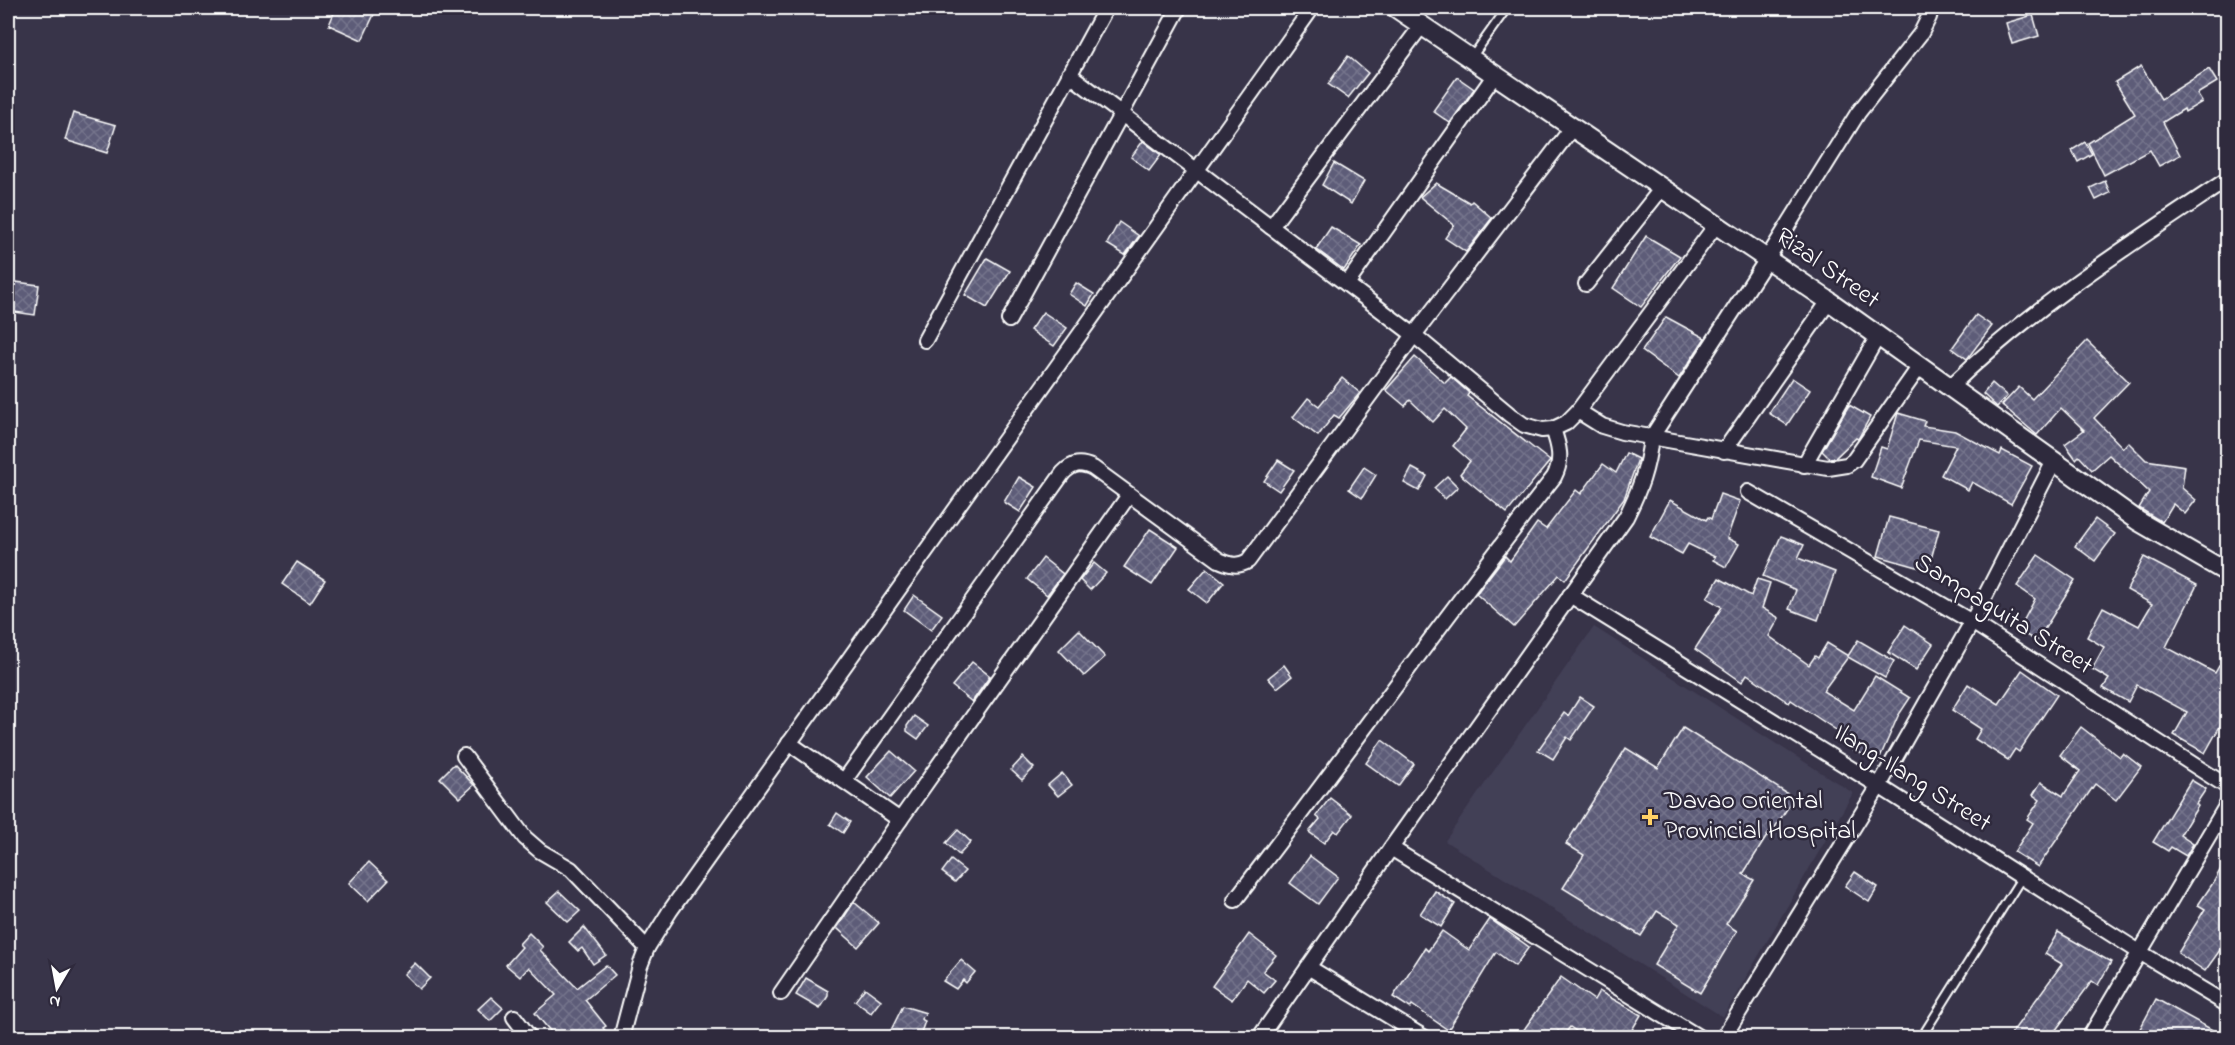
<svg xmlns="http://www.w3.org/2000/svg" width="2235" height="1045" font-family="'Indie Flower',sans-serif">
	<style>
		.built { fill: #434057 }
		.building { fill: url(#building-cross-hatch); stroke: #fff; stroke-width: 1.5 }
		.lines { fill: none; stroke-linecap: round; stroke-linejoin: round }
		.service-casing { stroke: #fff; stroke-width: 11 }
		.minor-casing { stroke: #fff; stroke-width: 18 }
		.tertiary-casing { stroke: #fff; stroke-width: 22 }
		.service { stroke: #2f2a3d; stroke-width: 7 }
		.minor { stroke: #2f2a3d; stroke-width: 14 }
		.tertiary { stroke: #2f2a3d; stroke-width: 18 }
		.poi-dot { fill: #ffd166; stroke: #2f2a3d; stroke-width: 2 }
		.labels { text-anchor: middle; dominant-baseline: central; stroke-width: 5; stroke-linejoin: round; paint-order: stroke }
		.street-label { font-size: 26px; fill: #fff; stroke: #2f2a3d }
		.poi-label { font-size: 26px; fill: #fff; stroke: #2f2a3d; text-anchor: start }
	</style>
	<defs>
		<pattern id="building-cross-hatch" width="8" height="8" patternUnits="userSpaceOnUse" patternTransform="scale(1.5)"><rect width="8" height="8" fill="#5d5b78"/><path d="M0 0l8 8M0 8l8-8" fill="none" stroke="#75748c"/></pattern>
	</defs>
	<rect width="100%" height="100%" fill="#383449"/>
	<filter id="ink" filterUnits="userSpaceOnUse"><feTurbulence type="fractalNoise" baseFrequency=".0167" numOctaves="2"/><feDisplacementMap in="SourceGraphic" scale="12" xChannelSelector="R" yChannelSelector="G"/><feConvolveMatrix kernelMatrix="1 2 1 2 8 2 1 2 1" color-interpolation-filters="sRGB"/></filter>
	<g filter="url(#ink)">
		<!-- built -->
		<path class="built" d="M1594,627l259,166 -130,224 -278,-176z"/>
		<!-- building -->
		<g class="building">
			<path d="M336,8h41l-15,32 -33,-15z"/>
			<path d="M2033,15l6,21 -27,8 -6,-21z"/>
			<path d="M1348,56l20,17 -20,25 -20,-14z"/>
			<path d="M2141,66l20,33 48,-30 8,13 -20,12 5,8 -17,10 -1,-3 -21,13 17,33 -21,11 -9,-16 -46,25 -16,-32 47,-29 -20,-32z"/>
			<path d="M1457,77l17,12 -24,34 -17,-12z"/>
			<path d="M73,113l43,12 -9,28 -42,-13z"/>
			<path d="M1143,141l18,14 -12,16 -18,-14z"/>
			<path d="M2085,142l7,12 -14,8 -6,-12z"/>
			<path d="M1334,163l30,18 -13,23 -29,-19z"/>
			<path d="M2105,181l5,12 -14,7 -6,-12z"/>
			<path d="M1436,183l34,20 2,-2 20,17 -26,34 -21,-14 9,-13 -34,-28z"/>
			<path d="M1119,222l20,14 -14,19 -18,-11z"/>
			<path d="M1331,227l30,18 -17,25 -28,-21z"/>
			<path d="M1646,236l34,20 -39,51 -28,-19z"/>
			<path d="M987,258l23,13 -23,37 -22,-13z"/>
			<path d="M8,281l31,4 -4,30 -27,-4z"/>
			<path d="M1076,283l18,11 -7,12 -18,-12z"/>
			<path d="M1043,312l24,16 -13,18 -24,-16z"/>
			<path d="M1976,315l16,11 -25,33 -15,-11z"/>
			<path d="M1666,317l39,21 -26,40 -37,-27z"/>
			<path d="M2087,341l42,41 -35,36 29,30 5,-6 18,18 39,6 -3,22 14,12 -11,14 -12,-10 -11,18 -23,-14 10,-16 -40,-37 -17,15 -13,-14 -3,3 -11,-15 19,-14 -23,-22 -24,27 -35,-30 17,-18 13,12z"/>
			<path d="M1415,357l30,26 6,-6 18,16 -2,3 83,65 -43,52 -47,-39 10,-13 -17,-15 13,-17 -21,-20 -12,13 -23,-22 -5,6 -19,-16z"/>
			<path d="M1342,378l18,15 -21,25 -5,-3 -16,21 -25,-19 15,-19 11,8z"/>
			<path d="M1792,378l18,12 -23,35 -18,-12z"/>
			<path d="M1992,383l15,13 -10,11 -14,-13z"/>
			<path d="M1849,405l21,12 -12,22 -2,-1 -21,20 -5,1 -8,-8z"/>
			<path d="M1898,413l27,8 -2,5 32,5 45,24 2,-5 30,16 -21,38 -39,-22 -4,8 -27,-15 15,-29 -37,-6 -18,48 -30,-11 10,-30 6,2z"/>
			<path d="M1626,453l12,6 -14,40 -59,81 -6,-5 -45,52 -38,-33 29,-38 5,5 27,-38 9,6 30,-39 5,4 22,-30 13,9z"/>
			<path d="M1278,460l16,10 -15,21 -15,-10z"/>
			<path d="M1364,467l12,8 -14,23 -13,-9z"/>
			<path d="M1412,468l15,8 -8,15 -15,-8z"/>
			<path d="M1447,476l11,11 -13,12 -11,-11z"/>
			<path d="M1019,477l17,10 -16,25 -16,-10z"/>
			<path d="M1720,494l20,7 -13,37 12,6 -13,23 -13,-7 2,-3 -27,-13 -6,10 -32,-17 20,-37 36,20 2,-3 3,2z"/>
			<path d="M1889,517l50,13 -11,40 -50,-14z"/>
			<path d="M2095,519l20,15 -20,27 -20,-15z"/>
			<path d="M1150,529l28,18 -26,38 -28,-18z"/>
			<path d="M1781,536l23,9 -6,13 37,14 -17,48 -29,-11 7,-19 -33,-14z"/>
			<path d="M2038,555l37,25 -38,61 -19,-10 17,-32 -18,-13z"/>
			<path d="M2144,557l53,28 -31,62 49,26 4,-7 9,5v41l-23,41 -31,-18 13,-23 -50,-27 -9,17 -25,-14 6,-9 -17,-10 12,-22 -17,-10 16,-30 36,19 13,-22 -25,-14z"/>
			<path d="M1043,558l20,16 -16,21 -20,-16z"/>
			<path d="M297,562l28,18 -15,23 -28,-19z"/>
			<path d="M1094,563l12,10 -16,17 -10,-10z"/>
			<path d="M1207,568l17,14 -17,21 -18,-14z"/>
			<path d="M1719,578l32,18 6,-17 13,4 -8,25 17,10 -10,18 40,29 6,-9 3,2 9,-15 21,13 10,-16 36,21 -9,17 -37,-21 -25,34 31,19 21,-34 35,22 -12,18 -20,46 -24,-12 3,-6 -66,-44 -2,3 -42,-29 -5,8 -47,-33 27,-42 -15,-9z"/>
			<path d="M914,595l28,20 -11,15 -27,-20z"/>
			<path d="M1905,625l28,19 -17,26 -28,-18z"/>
			<path d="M1079,630l26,27 -21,19 -25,-26z"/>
			<path d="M972,662l18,14 -18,26 -20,-16z"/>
			<path d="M1284,665l8,11 -15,12 -9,-10z"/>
			<path d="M2022,670l35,25 -38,57 -4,-3 -7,11 -33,-21 6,-10 -29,-19 16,-26 31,20z"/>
			<path d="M1580,697l14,9 -23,34 -4,-3 -14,22 -15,-9 26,-37 4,3z"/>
			<path d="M914,716l14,10 -10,13 -11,-8v-5z"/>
			<path d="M2081,727l39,30 3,-4 18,14 -25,33 -21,-16 -57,83 -24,-15 19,-29 -6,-4 13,-19 -7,-5 8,-13 22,14 17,-25 -20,-16z"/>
			<path d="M1683,728l111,70 -20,31 -2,-1 -29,46 11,6 -28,44 11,7 -37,62 -46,-28 25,-41 -22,-13 -16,25 -78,-48 21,-33 -18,-11 60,-96 32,20z"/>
			<path d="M1382,740l32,24 -16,22 -32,-23z"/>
			<path d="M891,751l23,20 -24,27 -23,-21z"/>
			<path d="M1023,757l11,11 -12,12 -11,-10z"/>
			<path d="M454,764l20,21 -14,13 -20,-20z"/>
			<path d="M1062,773l10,12 -14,11 -10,-11z"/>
			<path d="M2191,780l15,9 -10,15 2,2 -18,29 13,9 -7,12 -15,-9 -3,4 -15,-9z"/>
			<path d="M1330,798l22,17 -14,18 -4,-3 -10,13 -15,-11 11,-13 -4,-3z"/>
			<path d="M837,813l13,9 -7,11 -13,-9z"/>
			<path d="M958,830l13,12 -12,13 -13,-12z"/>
			<path d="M1310,856l28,21 -20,27 -28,-21z"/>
			<path d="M2228,856v83l-23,32 -27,-18 27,-44 -7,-4 15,-22z"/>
			<path d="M951,860l14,11 -10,11 -13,-10z"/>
			<path d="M369,862l19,18 -20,21 -19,-18z"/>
			<path d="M1855,872l23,15 -9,15 -24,-16z"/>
			<path d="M559,891l21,20 -12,11 -21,-20z"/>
			<path d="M1435,891l20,13 -14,23 -21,-13z"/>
			<path d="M854,902l25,21 -21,24 -21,-19z"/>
			<path d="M1490,919l39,28 -14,19 -19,-14 -48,78 -36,-25 -2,3 -17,-11 32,-49 3,3 14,-20 27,19z"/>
			<path d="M584,927l22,28 -13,9 -11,-16 -4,3 -9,-9z"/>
			<path d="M2058,932l53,30 -13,23 -6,-4 -42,57h-42l54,-74 -17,-10z"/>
			<path d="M529,933l14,14 -3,3 37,38 29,-23 9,10 -30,25 21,26 -3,2 8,10h-55l-21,-25 21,-18 -27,-28 -9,10 -14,-12 16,-18 -3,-3z"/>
			<path d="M1249,934l27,21 -13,16 12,9 -11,13 -17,-14 -15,21 -20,-14z"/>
			<path d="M961,960l14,12 -9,11 -3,-3 -7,9 -13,-8z"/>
			<path d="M415,963l15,15 -11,11 -15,-15z"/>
			<path d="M1561,977l33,23 5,-9 42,24 -14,23h-41l-16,-11 -6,8 -6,-4 -4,7h-36z"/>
			<path d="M806,978l22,13v5l-8,13 -24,-14z"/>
			<path d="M865,988l16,12 -10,13 -16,-12z"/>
			<path d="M491,997l12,11 -13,13 -12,-12z"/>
			<path d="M2156,999l71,39h-92z"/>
			<path d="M903,1006l23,7 -5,6 4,2 -6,17h-32z"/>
		</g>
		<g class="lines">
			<defs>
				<g id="service">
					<path d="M1472,57l35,-49"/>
					<path d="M1921,1038l101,-161"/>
				</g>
				<g id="minor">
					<path d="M1069,74l345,261 96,80 14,10 18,5 11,-1 13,-6 12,-12 138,-186"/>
					<path d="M1271,227l151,-202"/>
					<path d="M1347,284l147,-208"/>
					<path d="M1586,284l76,-96"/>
					<path d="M1009,320l170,-312"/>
					<path d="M925,340l181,-332"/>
					<path d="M1950,387c83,-81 181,-143 278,-208"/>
					<path d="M1578,411l24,15 20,6 206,36 19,-3 7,-5 66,-94"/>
					<path d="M1724,451l105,-150"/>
					<path d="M1804,465l74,-129"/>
					<path d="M1748,492l224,130 256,165"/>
					<path d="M1570,595l309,191 262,167 87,52"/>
					<path d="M789,743l111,77"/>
					<path d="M464,756l61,82 15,13 31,18 76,79"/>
					<path d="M844,781l219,-308c10,-10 17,-11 30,-5l126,92c11,5 19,7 29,1l166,-226 158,-207"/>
					<path d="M1391,848l309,190"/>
					<path d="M1235,900c108,-140 210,-284 319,-423 9,-17 5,-31 -1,-48"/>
					<path d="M1308,967l117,71"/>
					<path d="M781,993l119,-173 229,-325"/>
					<path d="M514,1017l16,21"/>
					<path d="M621,1038l19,-72 7,-18 23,-37 642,-903"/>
					<path d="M1259,1038l132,-190 235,-331c14,-28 21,-47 25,-79l116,-179 91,-146 63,-80 8,-16 2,-9"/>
					<path d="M1723,1038l156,-252 93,-164 82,-161"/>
					<path d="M2089,1038l139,-235"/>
				</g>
				<path id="tertiary" d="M1396,8l433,293 309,220 90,52"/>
			</defs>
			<!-- service casing -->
			<use href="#service" class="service-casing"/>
			<!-- minor casing -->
			<use href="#minor" class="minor-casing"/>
			<!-- tertiary casing -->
			<use href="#tertiary" class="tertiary-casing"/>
			<!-- service -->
			<use href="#service" class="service"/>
			<!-- minor -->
			<use href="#minor" class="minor"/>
			<!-- tertiary -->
			<use href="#tertiary" class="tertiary"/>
		</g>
	</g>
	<!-- markers -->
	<path class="poi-dot" d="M1647 808h6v6h6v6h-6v6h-6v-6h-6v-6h6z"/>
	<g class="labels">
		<!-- street labels -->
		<g class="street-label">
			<text transform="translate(1827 269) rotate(35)">Rizal Street</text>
			<text transform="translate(2003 615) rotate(32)">Sampaguita Street</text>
			<text transform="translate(1912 779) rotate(32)">Ilang-Ilang Street</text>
		</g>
		<!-- poi labels -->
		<g class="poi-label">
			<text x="1664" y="802">Davao Oriental<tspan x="1664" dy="30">Provincial Hospital</tspan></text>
		</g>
	</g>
	<!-- margin -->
	<rect width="2235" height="1045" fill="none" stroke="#2f2a3d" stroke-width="30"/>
	<rect x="15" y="15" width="2205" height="1015" fill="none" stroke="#fff" stroke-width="2" filter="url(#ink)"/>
	<!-- north arrow -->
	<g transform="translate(57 988) rotate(190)" stroke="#2f2a3d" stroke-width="4.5" paint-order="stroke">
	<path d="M0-4.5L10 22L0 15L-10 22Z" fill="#ffffff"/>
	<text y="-9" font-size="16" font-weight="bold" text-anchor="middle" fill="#ffffff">N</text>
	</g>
</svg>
